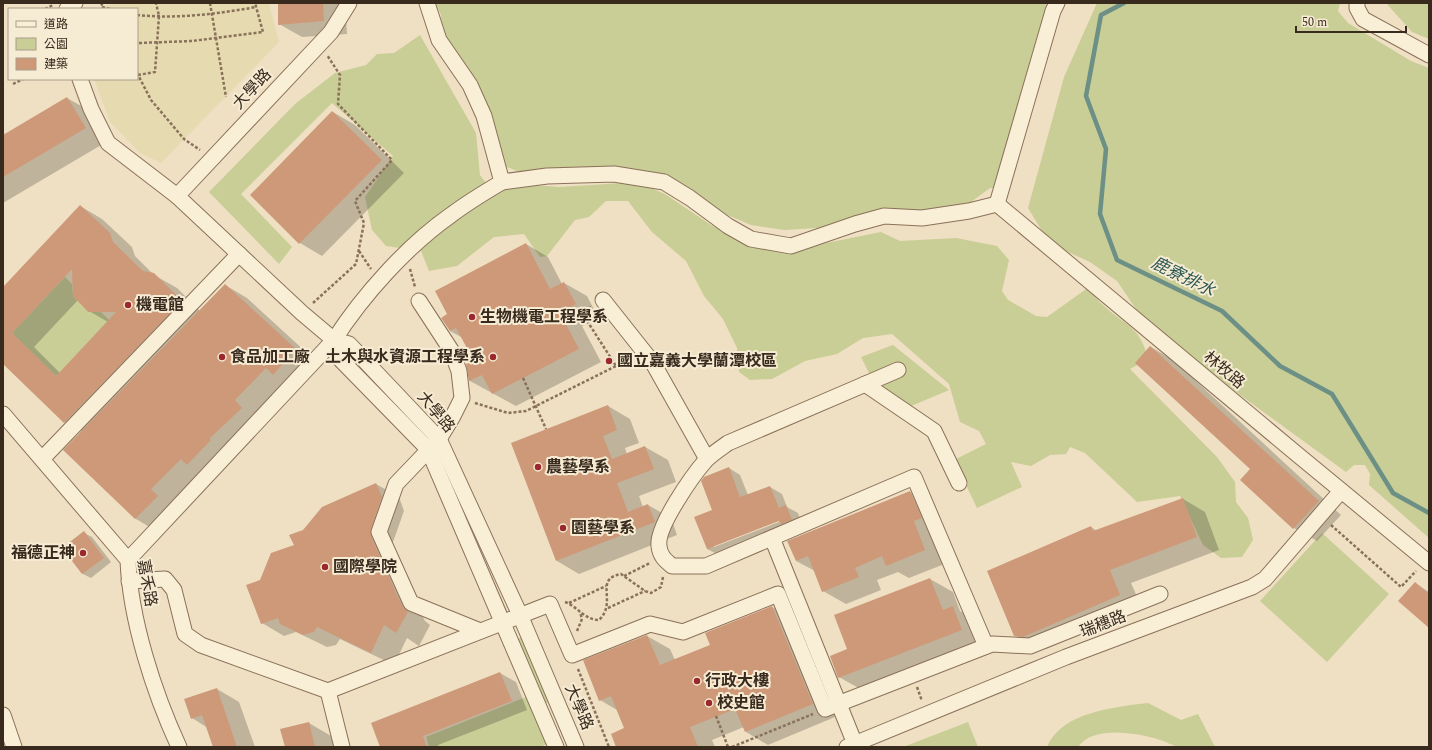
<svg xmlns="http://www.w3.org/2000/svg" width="1432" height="750" font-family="Spectral,'Noto Sans TC',serif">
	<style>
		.farmland { fill: #e5dab0 }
		.green { fill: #c9cd96 }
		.shadow { fill: #0003; fill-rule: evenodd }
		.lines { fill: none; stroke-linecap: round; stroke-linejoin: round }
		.stream { stroke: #6c9086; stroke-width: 4.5 }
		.building { fill: #ce9978; fill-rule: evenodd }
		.minor-casing { stroke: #8a7159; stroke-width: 17 }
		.path { stroke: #8a7159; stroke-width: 2.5; stroke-dasharray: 3 2; stroke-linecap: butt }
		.minor { stroke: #f9eed6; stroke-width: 15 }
		.poi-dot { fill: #9a282d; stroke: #f6ebd3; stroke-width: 1.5 }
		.labels { text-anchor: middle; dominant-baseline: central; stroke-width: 4; stroke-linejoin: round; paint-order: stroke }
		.street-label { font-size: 16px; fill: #392a1e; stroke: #f6ebd3 }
		.poi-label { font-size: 16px; font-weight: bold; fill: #392a1e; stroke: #f6ebd3; text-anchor: start }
		.water-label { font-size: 17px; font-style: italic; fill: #2d5955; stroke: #f6ebd3 }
	</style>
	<rect width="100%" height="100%" fill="#efe0c3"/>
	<!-- farmland -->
	<path class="farmland" d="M113,3h156l10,39 -118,121 -21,-10 -30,-31 -16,-43h43v-70h-40z"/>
	<!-- green -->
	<g class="green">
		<path d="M435,3h620l-52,185h-13l-45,33 -41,-5 -19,8 -101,6 -33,-5 -45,-19 -64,-34h-123l-19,-8 -12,-44 -46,-74 -1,-31z"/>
		<path d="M1097,3h243l-2,8 10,12 63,38 18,7v470l-60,-53 1,-11 -5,-9h-11l-8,7 -143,-104 -63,-53 -23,-34 -27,-19 -40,-18 -22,-36 36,-131z"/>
		<path d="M1386,3h43v36l-17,-7z"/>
		<path d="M420,35l56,98 4,42 12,16 40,-6 28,2 77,-5 28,12 46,31 31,15 30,6 44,-1 65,-13 19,9 56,-3 41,8 12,14 -7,31 6,9 28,16 11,1 42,-30c5,6 8,14 14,18 22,21 37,20 45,54l-18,10 87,88 18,25 1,20 12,16 5,22 -11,17 -21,1 -18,-13 -23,-49 -43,6 -52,-49 -15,-6 -4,7 -16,1 -19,11 -20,-4 11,25 -45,21 -23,-48 32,-16 -7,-13 -19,-9 -11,-38 -57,-50 -29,4 -26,16 -32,7 -33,18 -22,1 -11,-8 -2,-24 -14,-29 -19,-23 -18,-35 -34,-29 -24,-31h-22l-17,16 -14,3 -28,36 -7,1 -16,-23 -30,3 -37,29 -28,5 -8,-20 -35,-5 -14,-16 -7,-33 28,-41 -61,-53 -91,91 51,53 -13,17 -70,-72 86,-88 40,-31 31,-8 11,-11 17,-1z"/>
		<path d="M65,277l7,7 1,12 15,16h13l8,8 -53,56 -44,-43z"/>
		<path d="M893,345l56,45 -40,17 -33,-20 -15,-30z"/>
		<path d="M1322,533l67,61 -62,68 -67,-61z"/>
		<path d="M522,637l28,65 -5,2 -28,-65z"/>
		<path d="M536,693l20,47 -16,7h-111l-3,-10z"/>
		<path d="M1148,703l33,17 17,-6 17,33c-11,0 -24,2 -35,0 -7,-1 -13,-5 -20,-7 -22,-7 -67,-15 -82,7h-31c14,-35 68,-40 101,-44z"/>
		<path d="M968,722l10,25h-75z"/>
	</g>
	<!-- shadow -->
	<g class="shadow">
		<path d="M279,3h66l2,31 -45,3 -23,-13z"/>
		<path d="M67,98l23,13 18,30 -105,62v-67z"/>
		<path d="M333,112l22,13 49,48 -82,83 -22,-13z"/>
		<path d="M80,206l22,13 30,28 3,9 19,19 23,13 23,23 25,-26 22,13 71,65 -160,169 -22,-13 -71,-69 17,-18 -17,-10 -62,-60v-74zM78,300l11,11 19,11 -48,51 -26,-26z"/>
		<path d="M526,244l22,13 14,27 2,-1 23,13 11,21 -16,9 19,36 -85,44 -46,-25 -3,-16 8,-4 -12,-23 -13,-7 -1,-16z"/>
		<path d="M1151,347l22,13 168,155 -24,26 -23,-13 -52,-48 10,-11z"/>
		<path d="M608,406l22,13 9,24 -14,5 2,6 18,-7 23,13 8,22 -37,14 4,11 5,-2 23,13 6,17 -98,39 -22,-13z"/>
		<path d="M729,468l11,7 8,20 22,-8 12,7 5,13 11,6 5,13 -84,29 -12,-6 6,-39zM783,518l1,2 -70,27v-2z"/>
		<path d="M376,484l23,13 5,14 -11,31v7l26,60 6,12 5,4 -11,21 -12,-8 -13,27 -54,-26 -4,6 -9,2 -31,-15 -12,4 -22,-13 -1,-42 34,-36 9,-14z"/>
		<path d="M910,492l22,13 15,58 -38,15 -11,-6 -21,8 4,10 -35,14 -23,-13 -8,-20 -19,-10z"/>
		<path d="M1183,499l22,13 14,38 -88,33 11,25 -96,41h-8l-23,-14 76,-108 6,4z"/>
		<path d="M84,533l8,4 19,25 -20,16 -8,-4 -20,-25z"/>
		<path d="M930,579l23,13 7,19 16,9 8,23 -122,47 -23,-13 9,-27z"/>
		<path d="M1415,583l14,9v34z"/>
		<path d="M772,607l23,13 40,97 -67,28 -22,-13 -2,-5 -32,13 3,7h-98l8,-18 -8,-19 -17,-10 -16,-39 63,-25 23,13 5,11 36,-15z"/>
		<path d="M500,673l16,9 11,28 -89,35 1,2h-57z"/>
		<path d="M217,689l22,13 16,45h-41l-6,-19 -16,-10z"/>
		<path d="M309,723l22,13 3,11h-48z"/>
	</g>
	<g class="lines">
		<!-- stream -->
		<path class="stream" d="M1124,3l-23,12 -15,81 20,53 -6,65 17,46 105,51 58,55 52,28 61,99 36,20"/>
	</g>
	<!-- building -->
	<g class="building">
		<path d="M278,3h45l1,18 -46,4z"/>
		<path d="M67,97l19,31 -83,49v-42z"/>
		<path d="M332,111l50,49 -83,84 -49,-49z"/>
		<path d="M80,205l30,28 3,9 30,29 11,2 28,28 -118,122 -61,-59v-77zM72,269l1,27 15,16h28l-60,64 -44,-43z"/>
		<path d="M526,243l24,46 14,-7 12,22 -16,9 19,36 -87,45 -10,-19 -13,6 -3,-17 8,-3 -18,-33 -6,3 -9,-13 6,-4 -12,-23z"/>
		<path d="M225,284l71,65 -23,26 -7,-7 -31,32 7,8 -33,31 2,1 -24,25 -6,-6 -30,30 7,7 -23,23 -72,-69z"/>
		<path d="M1150,346l169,155 -26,28 -53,-49 10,-11 -115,-106z"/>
		<path d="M608,405l9,25 -14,6 9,23 33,-13 9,23 -37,14 11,29 20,-8 7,18 -99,39 -45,-118z"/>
		<path d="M729,467l11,30 30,-11 9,22 7,-3 6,15 -11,4 -2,-3 -72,28 -13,-32 18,-7 -11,-29 3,-4z"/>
		<path d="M376,483l6,14 -11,32v7l26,59 6,12 5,5 -12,21 -12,-8 -13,28 -54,-26 -3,5 -11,3 -23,-11 -2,-6 -17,6 -15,-39 14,-5 11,-27 23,-8 -5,-10 14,-5 19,-23z"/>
		<path d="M910,491l12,27 -8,3 11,29 -39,16 -4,-10 -27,12 4,9 -37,15 -14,-36 -12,5 -9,-20z"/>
		<path d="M1183,498l14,39 -87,33 10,25 -97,42 -9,-1 -27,-65 104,-45 2,5z"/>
		<path d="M84,531l20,27 -22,16 -20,-26z"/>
		<path d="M930,578l13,32 10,-4 9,24 -124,48 -8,-22 17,-7 -13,-34z"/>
		<path d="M1415,582l14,12v34l-31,-27z"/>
		<path d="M772,606l41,98 -68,28 -10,-23 -45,18 8,20h-82l-5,-13 13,-6 -13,-32 -12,5 -16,-41 64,-25 13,30 50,-20 -5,-12z"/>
		<path d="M500,672l12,29 -89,35 4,11h-47l-9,-24z"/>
		<path d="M217,688l20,59h-24l-11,-32 -11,4 -7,-20z"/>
		<path d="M309,722l6,25h-30l-5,-18z"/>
	</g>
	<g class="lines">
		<defs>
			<g id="minor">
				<path d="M427,3l12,37 31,45 14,31 18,66 45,-6 67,-2 50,8 26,16 38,28 23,13 40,7 64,-22 29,-8 38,2 47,-7 28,-7"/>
				<path d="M1357,3v5l6,11 66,36"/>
				<path d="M67,9l3,-4 5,-2"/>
				<path d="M80,79l11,30 17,34 69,53 125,117 32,27 15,4 90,95 81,176 56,132"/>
				<path d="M177,196l154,-164 18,-29"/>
				<path d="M997,204l301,251 131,108"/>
				<path d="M997,204l56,-193 4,-8"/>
				<path d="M603,300l50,63 54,96"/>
				<path d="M419,301l32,49 8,21 3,27 -9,18 -14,23 -43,45 -17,48 32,71 69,28"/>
				<path d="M334,340l5,18 89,91 128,298"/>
				<path d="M898,370l-170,73c-7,5 -16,11 -22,17 -13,15 -50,67 -47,86 1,10 6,14 13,20h34l208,-89 72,169"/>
				<path d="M865,384l69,47 25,52"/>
				<path d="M3,414l125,146c2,59 26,133 51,187"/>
				<path d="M42,459l197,-205"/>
				<path d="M772,538l83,206 -2,3"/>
				<path d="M128,560l206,-220c29,-45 73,-94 117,-125 16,-12 34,-23 51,-33"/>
				<path d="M129,581l36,-2 9,11 11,44 16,11 127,46"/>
				<path d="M3,715l11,32"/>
				<path d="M342,747l-14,-56 222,-87 22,51 78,-31 33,8 95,-38 47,115 167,-65 38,2 130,-52"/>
				<path d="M847,747l219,-90 186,-70 13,-8 76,-88"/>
			</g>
		</defs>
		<!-- minor casing -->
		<use href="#minor" class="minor-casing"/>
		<!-- path -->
		<g class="path">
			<path d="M101,3l3,6"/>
			<path d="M210,3l16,94"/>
			<path d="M102,7l8,2"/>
			<path d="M45,9l8,-4"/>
			<path d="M137,15c40,4 80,-1 119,-8"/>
			<path d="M139,43l53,-2 71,-9 -8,-29"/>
			<path d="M137,73l14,27 33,39 16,11"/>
			<path d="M138,75l17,-3 4,-56 -3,-13"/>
			<path d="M13,84l10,-5"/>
			<path d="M359,251l12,18"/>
			<path d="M410,269l5,18"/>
			<path d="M313,303l43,-39 8,-41 -9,-22 37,-41 -54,-56 2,-29 -13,-20"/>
			<path d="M591,307l-9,6 34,53"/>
			<path d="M523,378l23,51"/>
			<path d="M475,403l33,10 18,-2 106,-53"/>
			<path d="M1331,525l70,62 15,-16"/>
			<path d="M624,576l26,-13"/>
			<path d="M565,602c13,5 20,18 34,18 19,-18 -6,-41 22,-46l24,17 6,2 10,-6 2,-10"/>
			<path d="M569,603l37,-17"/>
			<path d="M608,608l37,-17"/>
			<path d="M577,631l5,-12 -2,-7"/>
			<path d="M578,669l31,78"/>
			<path d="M917,687l5,14"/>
			<path d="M716,716l12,31"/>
			<path d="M732,747l81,-33"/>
		</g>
		<!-- minor -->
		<use href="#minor" class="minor"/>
	</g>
	<!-- markers -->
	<g class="poi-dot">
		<circle cx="128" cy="305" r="4"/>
		<circle cx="472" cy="317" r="4"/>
		<circle cx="222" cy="357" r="4"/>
		<circle cx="493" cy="357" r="4"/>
		<circle cx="609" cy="361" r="4"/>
		<circle cx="538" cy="467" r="4"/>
		<circle cx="563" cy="528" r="4"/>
		<circle cx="83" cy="553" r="4"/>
		<circle cx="325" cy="567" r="4"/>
		<circle cx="697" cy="681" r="4"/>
		<circle cx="709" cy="703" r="4"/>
	</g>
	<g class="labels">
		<!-- street labels -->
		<g class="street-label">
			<text transform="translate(252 89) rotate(-47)">大學路</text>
			<text transform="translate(1224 370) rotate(40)">林牧路</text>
			<text transform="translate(436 412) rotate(50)">大學路</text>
			<text transform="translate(147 583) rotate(80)">嘉禾路</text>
			<text transform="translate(1103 624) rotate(-21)">瑞穗路</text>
			<text transform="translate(579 707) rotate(67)">大學路</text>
		</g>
		<!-- poi labels -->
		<g class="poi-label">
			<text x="136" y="305">機電館</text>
			<text x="480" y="317">生物機電工程學系</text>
			<text x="230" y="357">食品加工廠</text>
			<text x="485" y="357" text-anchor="end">土木與水資源工程學系</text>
			<text x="617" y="361">國立嘉義大學蘭潭校區</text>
			<text x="546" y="467">農藝學系</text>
			<text x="571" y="528">園藝學系</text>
			<text x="75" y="553" text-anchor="end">福德正神</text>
			<text x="333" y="567">國際學院</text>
			<text x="705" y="681">行政大樓</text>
			<text x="717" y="703">校史館</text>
		</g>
		<!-- water labels -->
		<g class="water-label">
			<text transform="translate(1183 277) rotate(26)">鹿寮排水</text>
		</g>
	</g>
	<!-- border -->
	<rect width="1432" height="750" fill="none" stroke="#392a1e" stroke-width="8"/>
	<!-- legend -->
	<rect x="8" y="8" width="130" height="72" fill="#f6ebd3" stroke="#aa9e8b"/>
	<rect x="16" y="21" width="20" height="6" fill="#f9eed6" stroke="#aa9e8b"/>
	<text x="44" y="28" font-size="12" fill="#392a1e">道路</text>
	<rect x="16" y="38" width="20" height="12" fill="#c9cd96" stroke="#aa9e8b"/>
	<text x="44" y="48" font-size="12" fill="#392a1e">公園</text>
	<rect x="16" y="58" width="20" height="12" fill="#ce9978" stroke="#aa9e8b"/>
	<text x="44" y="68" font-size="12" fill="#392a1e">建築</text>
	<!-- scale -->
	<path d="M1296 26v6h110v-6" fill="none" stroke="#392a1e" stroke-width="2"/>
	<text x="1302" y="26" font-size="12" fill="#392a1e" stroke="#f6ebd3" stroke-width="3" paint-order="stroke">50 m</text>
</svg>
